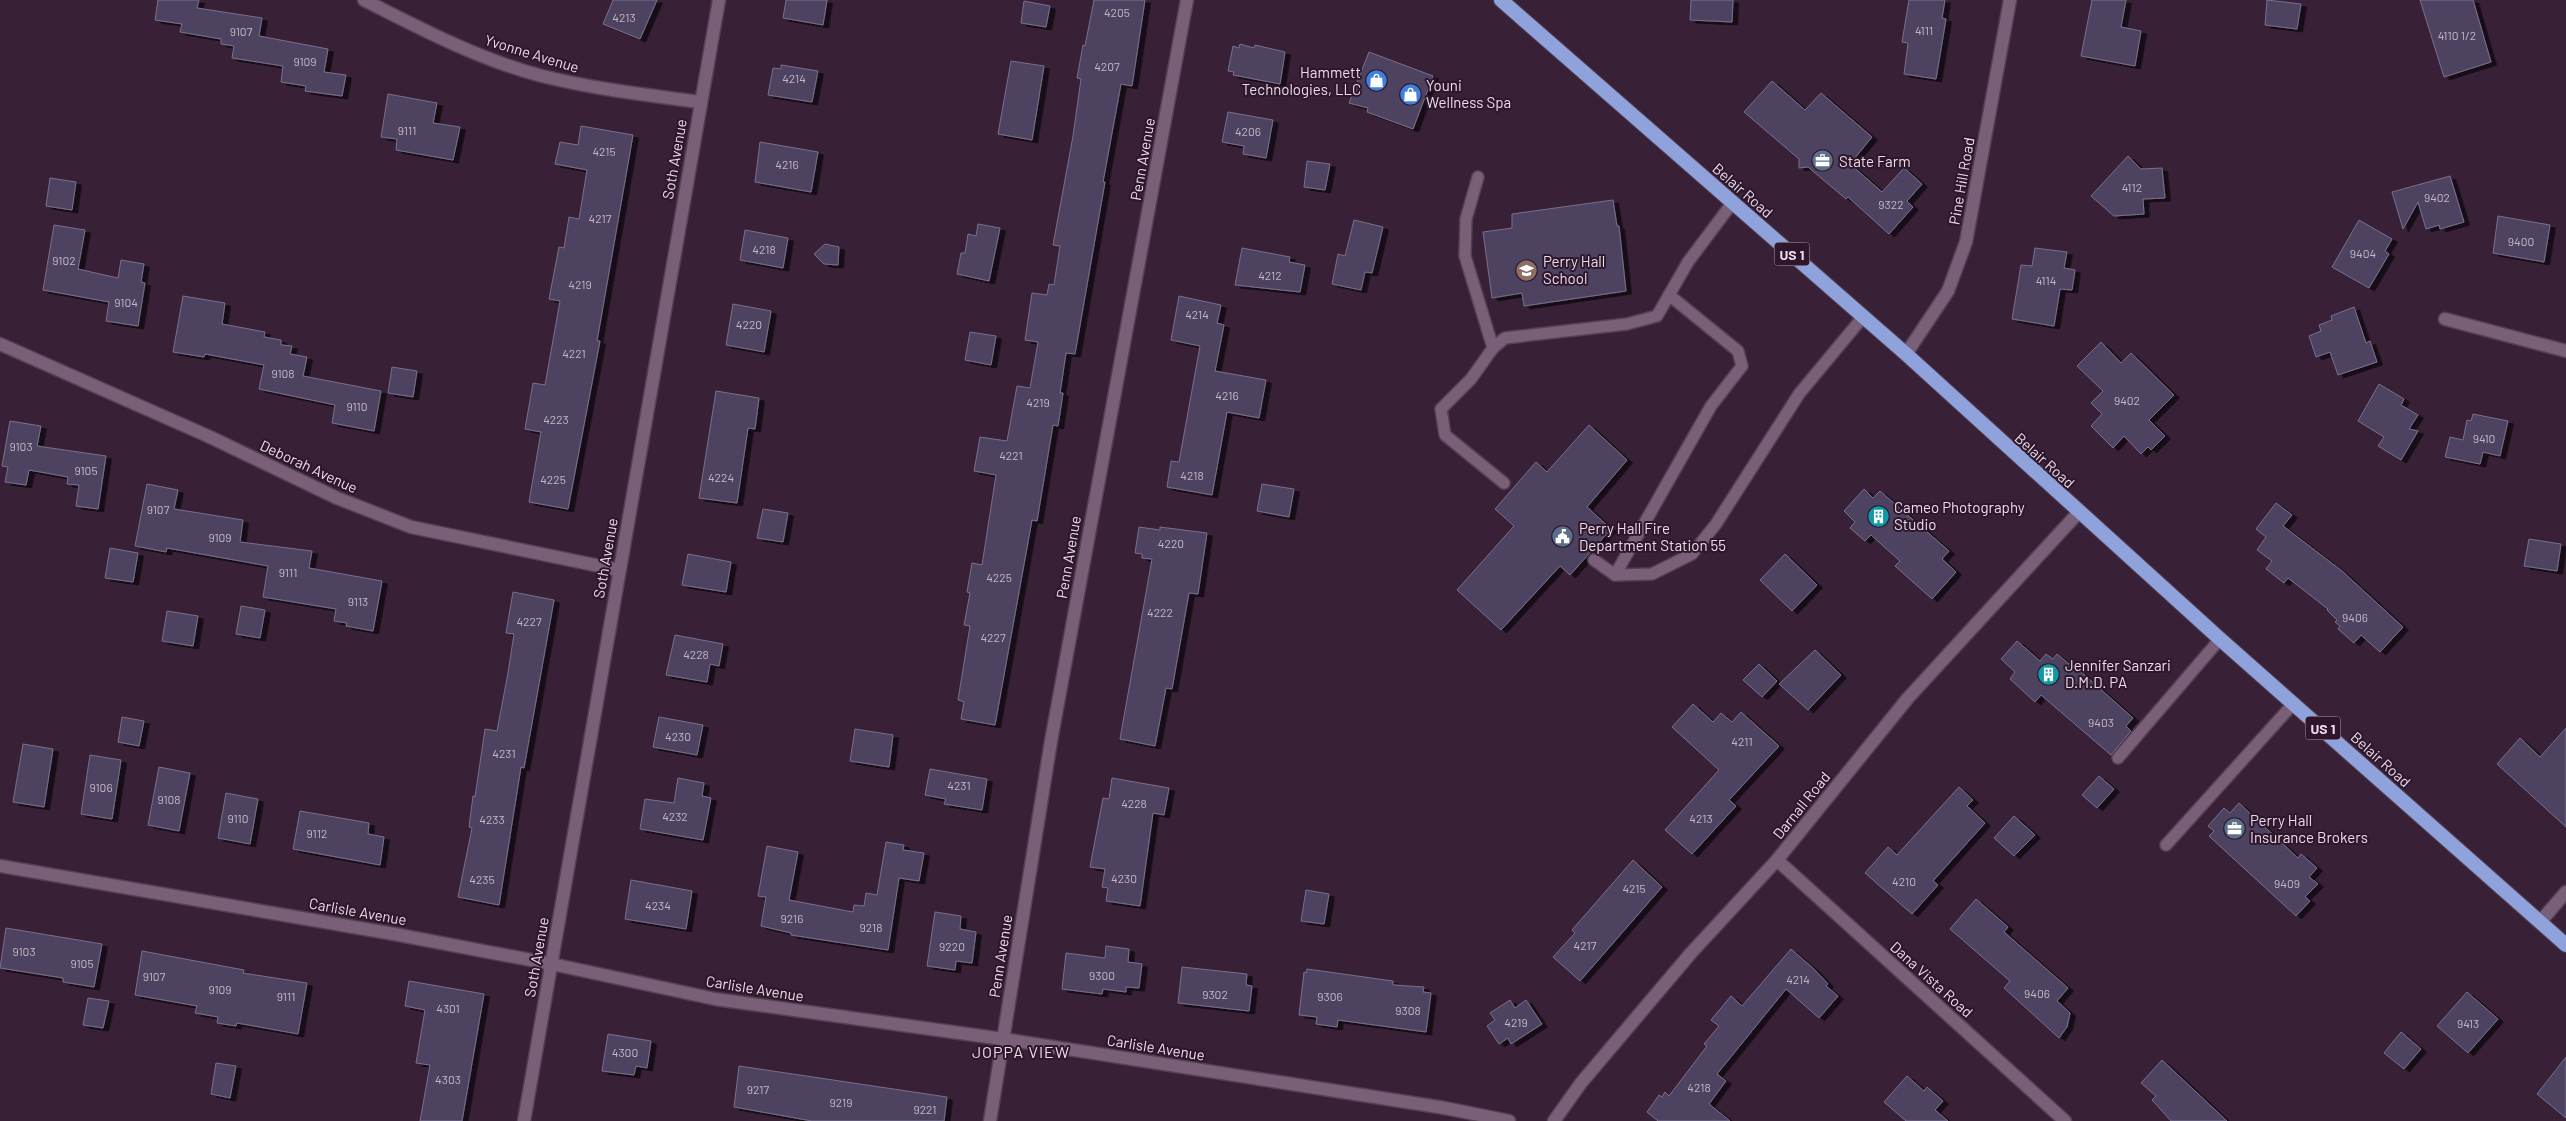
<svg xmlns="http://www.w3.org/2000/svg" width="2566" height="1121" font-family="Barlow,sans-serif">
	<style>
		.building { fill: #4d4360; stroke: #796f8e; filter: url(#shadow) }
		.lines { fill: none; stroke-linecap: round; stroke-linejoin: round }
		.service-casing { stroke: #544153; stroke-width: 14 }
		.minor-casing { stroke: #544153; stroke-width: 15 }
		.trunk-casing { stroke: #544153; stroke-width: 16 }
		.service { stroke: #7a5f78; stroke-width: 11 }
		.minor { stroke: #7a5f78; stroke-width: 12 }
		.trunk { stroke: #90a2dc; stroke-width: 14 }
		.labels { text-anchor: middle; dominant-baseline: central; stroke-width: 4; stroke-linejoin: round; paint-order: stroke }
		.number-label { font-size: 12px; fill: #c4b6c7 }
		.shield { fill: #2e172c; stroke: #b2a1b0; stroke-width: 1 }
		.shield-label { font-size: 14px; font-weight: bold; fill: #ebdce9 }
		.street-label { font-size: 15px; fill: #ebdce9; stroke: #2e172c }
		.poi-label { font-size: 15px; fill: #ebdce9; stroke: #2e172c; text-anchor: start }
		.neighbourhood-label { font-size: 16px; letter-spacing: 1px; fill: #ebdce9; stroke: #2e172c }
	</style>
	<defs>
		<filter id="shadow"><feDropShadow dx="5.5" dy="3" stdDeviation="0" flood-color="#0009"/></filter>
	</defs>
	<rect width="100%" height="100%" fill="#382136"/>
	<!-- building -->
	<g class="building">
		<path d="M158,0h41l-2,8 65,10 -3,18 69,13 -4,23 22,3 -4,21 -37,-5 1,-5 -25,-4 2,-16 -51,-8 2,-12 -13,-2v-5l-41,-7 2,-8 -27,-4z"/>
		<path d="M613,0h44l-17,39 -37,-15z"/>
		<path d="M786,0h41l-4,25 -40,-7z"/>
		<path d="M1094,0h51l-13,86 -11,-2 -18,98h2l-30,172 -9,-1 -6,40h3l-5,33 -5,-1 -16,96 -5,-1 -37,205 -34,-6 3,-17 -6,-2 12,-74 -6,-1 6,-32 -3,-1 5,-29 10,2 14,-90 -22,-4 6,-34 27,4 10,-55 13,2 8,-46 -13,-2 7,-47 15,2 2,-11 5,1 6,-39 -7,-1 20,-109 8,-57 -4,-1 6,-33 2,1z"/>
		<path d="M1691,0h42l-1,22 -42,-2z"/>
		<path d="M1909,0h36l-3,18 4,1 -10,60 -32,-5 4,-31 -6,-1z"/>
		<path d="M2092,0h34l-5,27 20,4 -6,35 -54,-10z"/>
		<path d="M2267,0l34,4 -4,25 -32,-4z"/>
		<path d="M2420,0h53l18,62 -47,15z"/>
		<path d="M1024,1l26,5 -4,21 -25,-4z"/>
		<path d="M1240,44l14,4 1,-3 30,7 -5,32 -47,-9 1,-3 -6,-1 5,-25 6,2z"/>
		<path d="M1369,52l64,24 -20,53 -46,-17 1,-4 -19,-5z"/>
		<path d="M1011,61l33,5 -12,74 -34,-6z"/>
		<path d="M781,65l37,6 -6,31 -44,-7 5,-27 8,1z"/>
		<path d="M1772,81l33,29 16,-17 51,44 -22,27 32,28 22,-24 18,16 -15,17 6,6 -24,27 -41,-37 -2,2 -38,-32 -9,1v-9l-55,-47z"/>
		<path d="M388,94l49,9 -4,20 27,4 -7,33 -57,-10 1,-11 -16,-2z"/>
		<path d="M1228,112l45,8 -7,38 -23,-4 1,-8 -22,-4z"/>
		<path d="M581,126l52,9 -36,206h3l-32,168 -39,-7 12,-70 -16,-3 8,-46 12,2 15,-84 -11,-2 10,-52 5,1 5,-31 10,2 8,-49 -32,-6 5,-22 18,3z"/>
		<path d="M760,142l58,10 -7,40 -56,-10z"/>
		<path d="M2128,156l13,13 21,-1 3,30 -22,1 1,15 -30,2 -23,-20z"/>
		<path d="M1307,161l23,3 -5,26 -21,-3z"/>
		<path d="M2450,176l14,46 -24,7 -1,-4 -13,4 -8,-27 -15,27 -11,-37z"/>
		<path d="M50,178l26,4 -4,28 -26,-4z"/>
		<path d="M1613,200l4,26h2l7,65 -102,15 -2,-13 -30,5 -9,-66 29,-4v-14z"/>
		<path d="M2498,216l52,9 -6,37 -51,-9z"/>
		<path d="M1354,220l29,7 -11,46 -7,-1 -4,18 -29,-6 6,-30 7,2z"/>
		<path d="M2359,220l33,19 -7,12 4,3 -20,34 -37,-21z"/>
		<path d="M978,224l22,4 -11,53 -32,-7 4,-21h4l3,-19 8,2z"/>
		<path d="M54,225l31,5 -7,39 40,9 3,-18 23,4 -3,18 4,1 -7,43 -32,-5 3,-19 -66,-12z"/>
		<path d="M745,230l43,8 -5,30 -43,-8z"/>
		<path d="M825,244l14,3 -1,18 -14,-1 -10,-10z"/>
		<path d="M1242,248l48,9 -1,5 16,3 -5,27 -65,-7z"/>
		<path d="M2035,248l32,4 -3,16 11,2 -3,20 -12,-1 -6,37 -42,-7 9,-54 11,1z"/>
		<path d="M183,296l42,7 -3,21 43,8 -1,5 17,3v5l11,1 -2,8 17,3 -4,19 78,15 -7,40 -42,-8 3,-18 -76,-16 5,-24 -59,-11 -1,3 -31,-5z"/>
		<path d="M1179,296l42,9 -4,18 7,2 -9,46 51,9 -7,38 -32,-6 -15,83 -45,-8 4,-26 8,1 21,-116 -29,-6z"/>
		<path d="M733,304l38,7 -7,41 -38,-7z"/>
		<path d="M2354,307l12,36 4,-2 7,21 -39,13 -8,-23 -14,5 -7,-21 12,-5 -2,-6 13,-5 -1,-4z"/>
		<path d="M970,332l26,4 -5,29 -26,-5z"/>
		<path d="M2101,342l20,21 10,-10 43,42 -25,25 16,16 -14,14 -3,-3 -7,7 -17,-18 -11,12 -22,-22 11,-12 -11,-11 12,-12 -26,-25z"/>
		<path d="M392,367l25,4 -4,26 -25,-4z"/>
		<path d="M2379,384l25,15 -3,6 17,10 -9,14 9,2 -17,29 -23,-14 6,-9 -26,-16z"/>
		<path d="M716,391l43,7 -4,31 -7,-1 -11,75 -38,-5z"/>
		<path d="M2473,414l35,7 -8,35 -17,-4 -3,12 -35,-7 5,-20 13,3 4,-20 4,1z"/>
		<path d="M10,421l31,5 -4,20 69,10 -8,53 -22,-3 3,-21 -12,-1 1,-7 -39,-7 -3,15 -21,-3 3,-15 -6,-1z"/>
		<path d="M1589,425l38,35 -40,47 24,22 -41,46 -10,-9 -59,64 -44,-40 57,-64 -19,-17 41,-47 11,10z"/>
		<path d="M147,484l31,6 -4,19 69,11 -3,22 72,9 -3,17 73,13 -9,50 -27,-5 1,-3 -13,-2 2,-12 -73,-12 5,-31 -101,-18 -1,4 -31,-6z"/>
		<path d="M1262,484l32,5 -5,28 -32,-6z"/>
		<path d="M1864,489l9,9 7,-7 69,60 -7,8 14,13 -24,27 -37,-33 5,-5 -29,-26 -6,6 -15,-13 5,-6 -11,-11z"/>
		<path d="M2276,503l16,12 -9,11 59,45 61,56 -23,25 -19,-17 -7,8 -16,-14 2,-3 -5,-4 2,-2 -10,-10 1,-1 -40,-31 -4,5 -18,-14 6,-8 -15,-11 9,-13 -10,-8z"/>
		<path d="M763,509l25,4 -5,29 -26,-4z"/>
		<path d="M1139,527l21,3v-3l47,6 -9,61 -9,-1 -17,96 -6,-1 -11,58 -35,-7 32,-180 -10,-1v-4l-7,-1z"/>
		<path d="M2529,539l32,5 -4,27 -33,-5z"/>
		<path d="M110,548l28,5 -5,29 -28,-4z"/>
		<path d="M688,554l43,8 -5,30 -44,-7z"/>
		<path d="M1785,554l32,31 -25,26 -32,-31z"/>
		<path d="M513,592l41,8 -30,168 -3,-1 -22,138 -41,-8 14,-69 -3,-1 4,-31 2,1 10,-68 12,2 11,-58 6,-39 -8,-1z"/>
		<path d="M241,606l24,4 -5,28 -24,-4z"/>
		<path d="M167,611l31,5 -5,30 -31,-5z"/>
		<path d="M675,635l48,9 -4,22 -9,-2 -3,18 -41,-7z"/>
		<path d="M2017,641l23,20 6,-7 7,5 4,-5 12,10 1,-2 63,56 -7,8 5,5 -20,24 -70,-60 -6,7 -25,-23 5,-7 -14,-13z"/>
		<path d="M1815,650l26,25 -33,35 -29,-26z"/>
		<path d="M1759,664l18,17 -15,16 -19,-17z"/>
		<path d="M1693,704l20,18 8,-9 11,9 9,-10 38,34 -50,54 7,6 -44,48 -27,-24 54,-60 -47,-43z"/>
		<path d="M122,717l22,4 -5,25 -21,-4z"/>
		<path d="M659,717l44,8 -6,30 -44,-8z"/>
		<path d="M2566,728v99l-69,-63 23,-26 20,19z"/>
		<path d="M855,729l38,6 -4,32 -39,-6z"/>
		<path d="M23,744l30,5 -9,58 -31,-5z"/>
		<path d="M90,755l31,5 -9,59 -31,-5z"/>
		<path d="M159,767l31,6 -11,58 -31,-6z"/>
		<path d="M930,769l57,10 -5,31 -38,-6 2,-5 -21,-4z"/>
		<path d="M2099,776l15,13 -17,19 -15,-13z"/>
		<path d="M678,778l26,5 -2,13 9,2 -8,42 -63,-11 5,-30 29,4z"/>
		<path d="M1112,778l57,10 -5,27 -11,-2 -13,93 -34,-5 2,-13 -6,-1 3,-18 -15,-2 13,-69 6,1z"/>
		<path d="M1959,787l14,13 -6,6 18,17 -52,58 5,4 -26,29 -47,-41 23,-26 9,8z"/>
		<path d="M226,793l32,6 -8,45 -32,-6z"/>
		<path d="M2239,803l59,55 3,-4 16,14 -8,9 9,7 -13,13 5,4 -14,15 -87,-80 5,-5 -6,-5 16,-18 6,5z"/>
		<path d="M300,811l69,12 -1,11 16,3 -4,28 -87,-16z"/>
		<path d="M2014,816l21,19 -21,21 -20,-18z"/>
		<path d="M886,842l18,3 -1,5 21,3 -5,28 -20,-3 -11,72 -97,-15v-2l-30,-7 5,-29 -8,-1 9,-50 31,6 -9,48 64,12 1,-7 10,1 2,-13 11,2z"/>
		<path d="M1633,860l29,27 -82,94 -27,-24 22,-24 -3,-3z"/>
		<path d="M631,880l61,11 -6,38 -61,-10z"/>
		<path d="M1306,890l23,4 -5,30 -23,-3z"/>
		<path d="M1976,899l32,28 -4,5 64,56 -11,13 13,12 -3,14 -8,11 -55,-50 6,-7 -60,-52z"/>
		<path d="M935,912l26,4 -1,13 16,3 -4,31 -16,-2 -1,9 -28,-4z"/>
		<path d="M6,928l96,16 -8,43 -31,-5v-4l-63,-10z"/>
		<path d="M1106,946l23,3 -1,13 14,2 -3,24 -13,-1v5l-23,-3 -1,5 -40,-5 4,-36 39,5z"/>
		<path d="M1791,949l23,20 14,15 -2,2 12,10 -19,22 -33,-29 -69,85 9,7 -17,23 21,17h-72l-11,-9 12,-17 3,2 3,-5 4,4 38,-50 -3,-2 15,-18 -8,-6 20,-24 11,10z"/>
		<path d="M142,951l102,19 -1,3 64,10 -9,51 -61,-11 -1,3 -19,-3 1,-6 -23,-4 2,-7 -62,-11z"/>
		<path d="M1182,967l65,7 -1,11 6,1 -3,25 -71,-8z"/>
		<path d="M1307,969l86,12v4l31,2 -1,5 8,1 -5,39 -88,-12 -1,7 -21,-3 1,-7 -18,-2 5,-43 2,1z"/>
		<path d="M409,981l75,13 -22,127h-42l10,-56 -14,-2 9,-53 -20,-4z"/>
		<path d="M2467,992l31,27 -30,34 -31,-27z"/>
		<path d="M88,998l21,3 -6,27 -20,-3z"/>
		<path d="M1510,1000l5,8 11,-8 16,24 -31,20 -3,-6 -9,6 -12,-18 8,-6 -5,-7z"/>
		<path d="M2401,1032l20,17 -17,20 -20,-16z"/>
		<path d="M608,1034l43,7 -4,27 -11,-2 -2,9 -32,-4z"/>
		<path d="M2566,1057v61l-29,-24z"/>
		<path d="M2162,1060l65,61h-56l-19,-21 4,-4 -15,-13z"/>
		<path d="M216,1063l20,3 -6,32 -19,-4z"/>
		<path d="M739,1066l208,31 -3,24h-132l-78,-14z"/>
		<path d="M1907,1076l17,15 3,-4 16,14 -8,9 13,11h-42l-22,-19z"/>
	</g>
	<g class="lines">
		<defs>
			<g id="service">
				<path d="M1478,177l-12,42 -1,37 28,92"/>
				<path d="M1504,483l-59,-48 -4,-26 30,-30 22,-31 12,-10 122,-14 30,-8 31,-54 45,-60"/>
				<path d="M1594,560l21,15 37,-1 40,-20 24,-30 83,-130 64,-77"/>
				<path d="M1615,575l96,-169 31,-40 -4,-15 -69,-56"/>
				<path d="M2118,758l102,-119"/>
				<path d="M2166,845l128,-142"/>
			</g>
			<g id="minor">
				<path d="M364,0c57,29 116,60 178,76 52,13 105,19 158,26"/>
				<path d="M2445,319l121,32"/>
				<path d="M0,344l210,93 127,61 74,29 208,43"/>
				<path d="M1906,354l42,-63 18,-49 44,-242"/>
				<path d="M1777,860l288,261"/>
				<path d="M0,866l394,68 158,30 163,35 288,40 442,69 64,13"/>
				<path d="M2540,922l26,-30"/>
				<path d="M524,1121l195,-1121"/>
				<path d="M990,1121l61,-380 136,-741"/>
				<path d="M1554,1121l27,-38 110,-130 86,-93 131,-162 171,-186"/>
			</g>
			<path id="trunk" d="M1501,0l405,354 314,285 346,306"/>
		</defs>
		<!-- service casing -->
		<use href="#service" class="service-casing"/>
		<!-- minor casing -->
		<use href="#minor" class="minor-casing"/>
		<!-- trunk casing -->
		<use href="#trunk" class="trunk-casing"/>
		<!-- service -->
		<use href="#service" class="service"/>
		<!-- minor -->
		<use href="#minor" class="minor"/>
		<!-- trunk -->
		<use href="#trunk" class="trunk"/>
	</g>
	<!-- icons -->
	<defs>
		<symbol id="shop-disc" viewBox="-11 -11 22 22"><circle r="9.5" fill="#3f7fe0" stroke="#2e172c"/><path d="M-5-2.5h2.3a2.7 3.5 0 0 1 5.4 0H5L5.5 6h-11ZM-1.5-2.5h3a1.5 2.3 0 0 0-3 0Z" fill="#fff"/></symbol>
		<symbol id="office-disc" viewBox="-11 -11 22 22"><circle r="9.5" fill="#5c6f8a" stroke="#2e172c"/><path d="M-6-3h4V-5.5h4V-3h4V5H-6ZM-1-4.5V-3h2v-1.5ZM-6 0V1H6V0Z" fill="#fff"/></symbol>
		<symbol id="school-disc" viewBox="-11 -11 22 22"><circle r="9.5" fill="#8d6e63" stroke="#2e172c"/><path d="M0-5L7-2L0 1L-7-2ZM-4 1L0 2.5L4 1V4Q0 6-4 4Z" fill="#fff"/></symbol>
		<symbol id="building-disc" viewBox="-11 -11 22 22"><circle r="9.5" fill="#0f9aa8" stroke="#2e172c"/><path d="M-4-6H4V6H1V3H-1V6H-4ZM-2.5-4.3h1.7v1.8h-1.7ZM.8-4.3h1.7v1.8H.8ZM-2.5-1h1.7V.8h-1.7ZM.8-1h1.7V.8H.8Z" fill="#fff"/></symbol>
		<symbol id="civic-disc" viewBox="-11 -11 22 22"><circle r="9.5" fill="#5c6f8a" stroke="#2e172c"/><path d="M-.6-6.5H3V-4.5H.6V-3L4-1V1h2V6H-6V1h2V-1L-.6-3ZM-1.2 2.5V6h2.4V2.5Z" fill="#fff"/></symbol>
	</defs>
	<g fill-rule="evenodd">
		<use href="#shop-disc" x="1364" y="68" width="25" height="25"/>
		<use href="#shop-disc" x="1398" y="82" width="25" height="25"/>
		<use href="#office-disc" x="1810" y="148" width="25" height="25"/>
		<use href="#school-disc" x="1514" y="258" width="25" height="25"/>
		<use href="#building-disc" x="1866" y="504" width="25" height="25"/>
		<use href="#civic-disc" x="1550" y="524" width="25" height="25"/>
		<use href="#building-disc" x="2036" y="662" width="25" height="25"/>
		<use href="#office-disc" x="2222" y="816" width="25" height="25"/>
	</g>
	<g class="labels">
		<!-- number labels -->
		<g class="number-label">
			<text x="1117" y="12">4205</text>
			<text x="624" y="17">4213</text>
			<text x="1924" y="30">4111</text>
			<text x="241" y="31">9107</text>
			<text x="2457" y="35">4110 1/2</text>
			<text x="305" y="61">9109</text>
			<text x="1107" y="66">4207</text>
			<text x="794" y="78">4214</text>
			<text x="407" y="130">9111</text>
			<text x="1248" y="131">4206</text>
			<text x="604" y="151">4215</text>
			<text x="787" y="164">4216</text>
			<text x="2132" y="187">4112</text>
			<text x="2437" y="197">9402</text>
			<text x="1891" y="204">9322</text>
			<text x="600" y="218">4217</text>
			<text x="2521" y="241">9400</text>
			<text x="764" y="249">4218</text>
			<text x="2363" y="253">9404</text>
			<text x="64" y="260">9102</text>
			<text x="1270" y="275">4212</text>
			<text x="2046" y="280">4114</text>
			<text x="580" y="284">4219</text>
			<text x="126" y="302">9104</text>
			<text x="1197" y="314">4214</text>
			<text x="749" y="324">4220</text>
			<text x="574" y="353">4221</text>
			<text x="283" y="373">9108</text>
			<text x="1227" y="395">4216</text>
			<text x="2127" y="400">9402</text>
			<text x="1038" y="402">4219</text>
			<text x="357" y="406">9110</text>
			<text x="556" y="419">4223</text>
			<text x="2484" y="438">9410</text>
			<text x="21" y="446">9103</text>
			<text x="1011" y="455">4221</text>
			<text x="86" y="470">9105</text>
			<text x="1192" y="475">4218</text>
			<text x="721" y="477">4224</text>
			<text x="553" y="479">4225</text>
			<text x="158" y="509">9107</text>
			<text x="220" y="537">9109</text>
			<text x="1171" y="543">4220</text>
			<text x="288" y="572">9111</text>
			<text x="999" y="577">4225</text>
			<text x="358" y="601">9113</text>
			<text x="1160" y="612">4222</text>
			<text x="2355" y="617">9406</text>
			<text x="529" y="621">4227</text>
			<text x="993" y="637">4227</text>
			<text x="696" y="654">4228</text>
			<text x="2101" y="722">9403</text>
			<text x="678" y="736">4230</text>
			<text x="1742" y="741">4211</text>
			<text x="504" y="753">4231</text>
			<text x="959" y="785">4231</text>
			<text x="101" y="787">9106</text>
			<text x="169" y="799">9108</text>
			<text x="1134" y="803">4228</text>
			<text x="675" y="816">4232</text>
			<text x="238" y="818">9110</text>
			<text x="1701" y="818">4213</text>
			<text x="492" y="819">4233</text>
			<text x="317" y="833">9112</text>
			<text x="1124" y="878">4230</text>
			<text x="482" y="879">4235</text>
			<text x="1904" y="881">4210</text>
			<text x="2287" y="883">9409</text>
			<text x="1634" y="888">4215</text>
			<text x="658" y="905">4234</text>
			<text x="792" y="918">9216</text>
			<text x="871" y="927">9218</text>
			<text x="1585" y="945">4217</text>
			<text x="952" y="946">9220</text>
			<text x="24" y="951">9103</text>
			<text x="82" y="963">9105</text>
			<text x="1102" y="975">9300</text>
			<text x="154" y="976">9107</text>
			<text x="1798" y="979">4214</text>
			<text x="220" y="989">9109</text>
			<text x="2037" y="993">9406</text>
			<text x="1215" y="994">9302</text>
			<text x="286" y="996">9111</text>
			<text x="1330" y="996">9306</text>
			<text x="448" y="1008">4301</text>
			<text x="1408" y="1010">9308</text>
			<text x="1516" y="1022">4219</text>
			<text x="2468" y="1023">9413</text>
			<text x="625" y="1052">4300</text>
			<text x="448" y="1079">4303</text>
			<text x="1699" y="1087">4218</text>
			<text x="758" y="1089">9217</text>
			<text x="841" y="1102">9219</text>
			<text x="925" y="1109">9221</text>
		</g>
		<!-- shield labels -->
		<g class="shield">
			<rect x="1774.5" y="242.5" width="35" height="23" rx="4"/>
			<rect x="2305.5" y="716.5" width="35" height="23" rx="4"/>
		</g>
		<g class="shield-label">
			<text x="1792" y="254">US 1</text>
			<text x="2323" y="728">US 1</text>
		</g>
		<!-- street labels -->
		<g class="street-label">
			<text transform="translate(532 53) rotate(17)">Yvonne Avenue</text>
			<text transform="translate(674 159) rotate(-80)">Soth Avenue</text>
			<text transform="translate(1142 159) rotate(-80)">Penn Avenue</text>
			<text transform="translate(1961 181) rotate(-80)">Pine Hill Road</text>
			<text transform="translate(1743 190) rotate(41)">Belair Road</text>
			<text transform="translate(2045 460) rotate(42)">Belair Road</text>
			<text transform="translate(309 466) rotate(25)">Deborah Avenue</text>
			<text transform="translate(1068 557) rotate(-80)">Penn Avenue</text>
			<text transform="translate(605 558) rotate(-80)">Soth Avenue</text>
			<text transform="translate(2381 759) rotate(42)">Belair Road</text>
			<text transform="translate(1801 805) rotate(-51)">Darnall Road</text>
			<text transform="translate(358 911) rotate(10)">Carlisle Avenue</text>
			<text transform="translate(1000 956) rotate(-81)">Penn Avenue</text>
			<text transform="translate(536 957) rotate(-80)">Soth Avenue</text>
			<text transform="translate(1932 979) rotate(42)">Dana Vista Road</text>
			<text transform="translate(755 988) rotate(9)">Carlisle Avenue</text>
			<text transform="translate(1156 1047) rotate(9)">Carlisle Avenue</text>
		</g>
		<!-- poi labels -->
		<g class="poi-label">
			<text x="1361" y="72" text-anchor="end">Hammett<tspan x="1361" dy="17">Technologies, LLC</tspan></text>
			<text x="1426" y="85">Youni<tspan x="1426" dy="17">Wellness Spa</tspan></text>
			<text x="1839" y="161">State Farm</text>
			<text x="1543" y="261">Perry Hall<tspan x="1543" dy="17">School</tspan></text>
			<text x="1894" y="507">Cameo Photography<tspan x="1894" dy="17">Studio</tspan></text>
			<text x="1579" y="528">Perry Hall Fire<tspan x="1579" dy="17">Department Station 55</tspan></text>
			<text x="2065" y="665">Jennifer Sanzari<tspan x="2065" dy="17">D.M.D. PA</tspan></text>
			<text x="2250" y="820">Perry Hall<tspan x="2250" dy="17">Insurance Brokers</tspan></text>
		</g>
		<!-- neighbourhood labels -->
		<g class="neighbourhood-label">
			<text x="1021" y="1051">JOPPA VIEW</text>
		</g>
	</g>
</svg>
